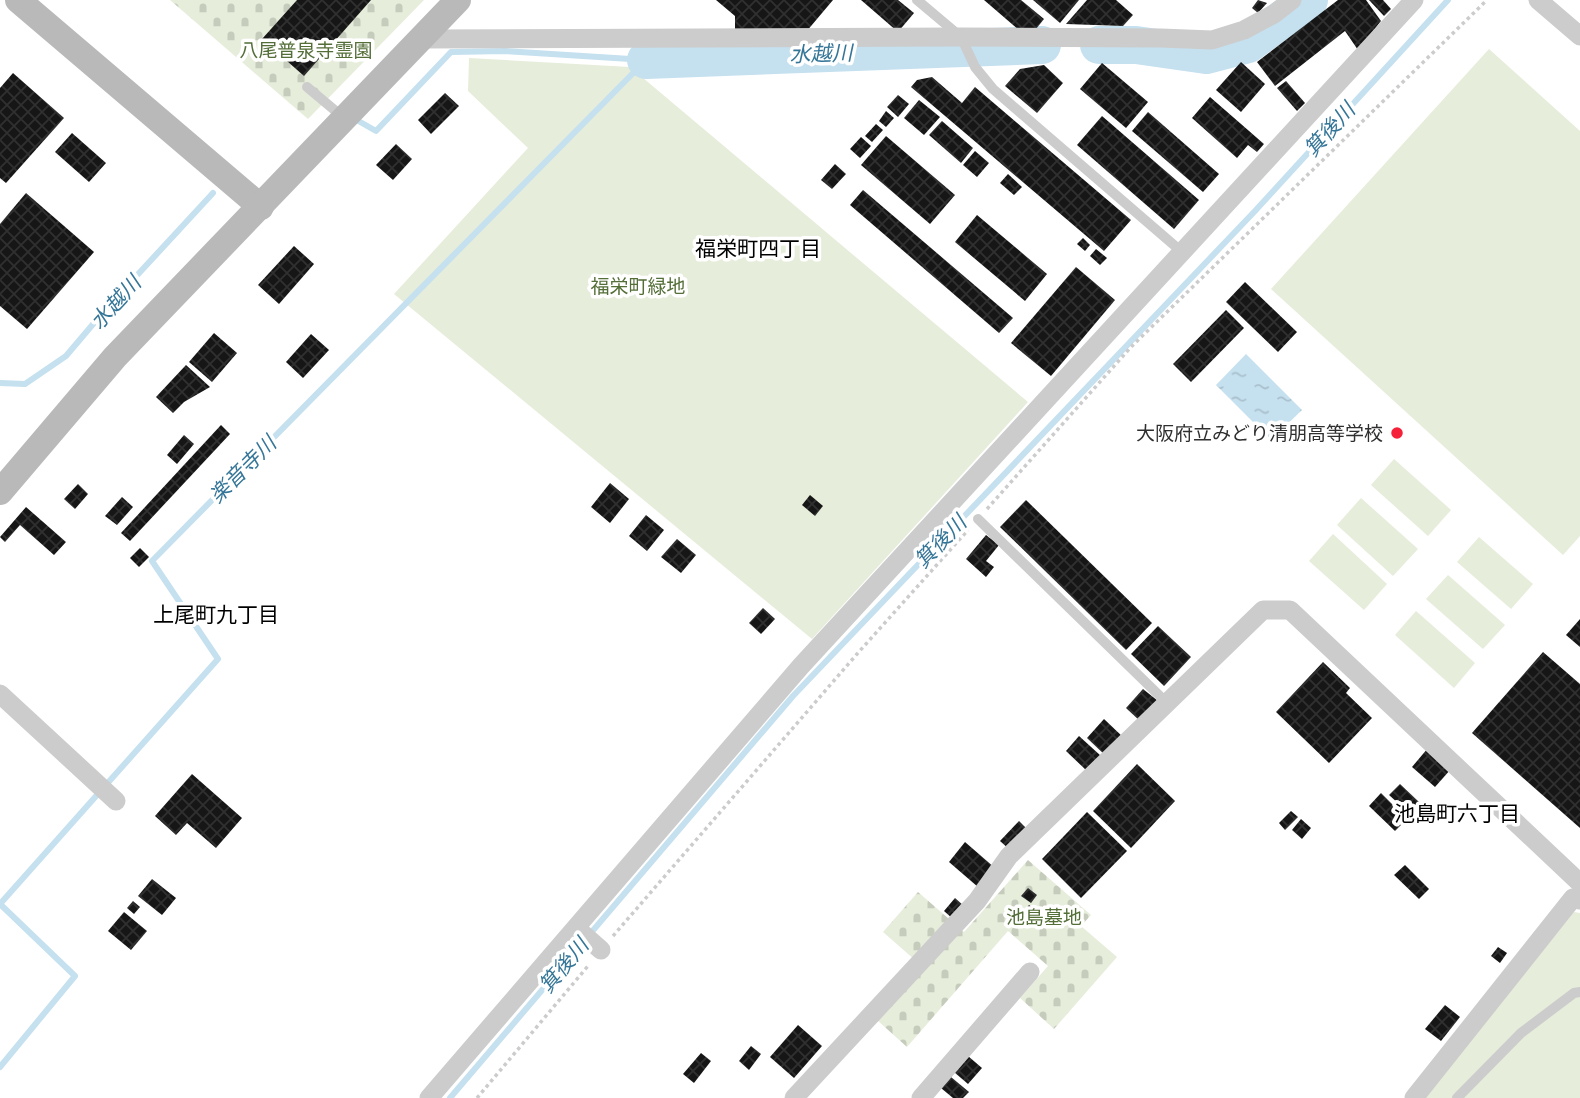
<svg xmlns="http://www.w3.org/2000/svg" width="1580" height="1098" font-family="'IBM Plex Sans','Noto Sans JP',sans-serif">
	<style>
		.cemetery { fill: url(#cemetery-stones) }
		.park { fill: #e6eddb }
		.water { fill: url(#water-ripples) }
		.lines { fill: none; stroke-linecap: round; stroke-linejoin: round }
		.stream { stroke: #c5e0ef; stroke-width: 6 }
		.river { stroke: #c5e0ef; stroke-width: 38 }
		.building { fill: url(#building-cross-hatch) }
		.path { stroke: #ccc; stroke-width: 3.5; stroke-dasharray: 3.5 3.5; stroke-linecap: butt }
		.lane { stroke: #ccc; stroke-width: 10 }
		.street { stroke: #ccc; stroke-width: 19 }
		.secondary { stroke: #b9b9b9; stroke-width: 26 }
		.poi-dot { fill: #f5213a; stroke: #fff; stroke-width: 2.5 }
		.labels { text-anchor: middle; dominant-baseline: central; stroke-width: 7; stroke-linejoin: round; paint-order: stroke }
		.park-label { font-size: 19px; fill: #546e38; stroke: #fff }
		.poi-label { font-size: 19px; fill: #2f2f2f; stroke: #fff; text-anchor: end }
		.water-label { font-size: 21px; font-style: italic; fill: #357698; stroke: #fff }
		.neighbourhood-label { font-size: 21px; fill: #000; stroke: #fff }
	</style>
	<defs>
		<pattern id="cemetery-stones" width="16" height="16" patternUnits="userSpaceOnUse" patternTransform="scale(1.75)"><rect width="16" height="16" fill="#e6eddb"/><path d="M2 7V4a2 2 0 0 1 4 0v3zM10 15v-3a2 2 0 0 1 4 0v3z" fill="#c6ccbc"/></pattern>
		<pattern id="water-ripples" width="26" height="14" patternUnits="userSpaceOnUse" patternTransform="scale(1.75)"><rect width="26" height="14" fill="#c5e0ef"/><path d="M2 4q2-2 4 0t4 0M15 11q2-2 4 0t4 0" fill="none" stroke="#aac0cd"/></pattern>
		<pattern id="building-cross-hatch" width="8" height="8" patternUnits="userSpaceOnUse" patternTransform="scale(1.75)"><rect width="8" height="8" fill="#161616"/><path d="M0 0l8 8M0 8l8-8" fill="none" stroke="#303030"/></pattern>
	</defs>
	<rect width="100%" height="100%" fill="#fff"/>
	<!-- cemetery -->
	<g class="cemetery">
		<path d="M170,0h254l-116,119z"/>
		<path d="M1028,860l63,55 -10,11 36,31 -63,72 -34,-31 28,-32 -40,-35 -101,116 -30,-27 46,-53 -40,-35 35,-40 46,40z"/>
	</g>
	<!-- park -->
	<g class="park">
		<path d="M1489,49l91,82v405l-17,19 -292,-266z"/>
		<path d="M469,58l161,9 398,335 -216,237 -418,-345 134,-146 -60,-57z"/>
		<path d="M1394,459l57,51 -23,26 -57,-51z"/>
		<path d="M1361,498l57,51 -25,27 -56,-51z"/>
		<path d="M1333,534l54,50 -23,26 -55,-49z"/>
		<path d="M1479,537l54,47 -22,25 -54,-47z"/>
		<path d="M1448,575l57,50 -22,24 -57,-50z"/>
		<path d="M1416,611l59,52 -21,25 -59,-53z"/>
		<path d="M1574,912l6,1v185h-156z"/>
	</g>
	<!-- water -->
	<path class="water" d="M1246,354l56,56 -31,30 -55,-55z"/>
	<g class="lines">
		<!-- stream -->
		<g class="stream">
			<path d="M355,119l21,12 75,-79 54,-1 141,9"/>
			<path d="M0,383l25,1 41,-28 39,-46 108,-117"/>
			<path d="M0,904l218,-245 -66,-98 494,-501"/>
			<path d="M0,904l75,72 -75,91"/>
			<path d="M450,1098l343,-402 462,-485 193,-211"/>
		</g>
		<!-- river -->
		<g class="river">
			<path d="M1099,45h37l70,10 42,-11 61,-44"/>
			<path d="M646,60l396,-15"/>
		</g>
	</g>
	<!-- building -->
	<g class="building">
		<path d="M297,0h74l-67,76 -42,-37z"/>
		<path d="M716,0h117l-27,32 -71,-3v-13z"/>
		<path d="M861,0h37l16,13 -16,19z"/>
		<path d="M984,0h37l23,19 -8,10 -16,2z"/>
		<path d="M1033,0h46l-19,23z"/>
		<path d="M1087,0h29l17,15 -10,11 -57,-2z"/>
		<path d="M1258,0l9,3 -9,10 -6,-5z"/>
		<path d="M1338,0h28l15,21 -23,29 -13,-19 -70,55 -18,-24z"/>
		<path d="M1369,0h14l8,9 -7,7z"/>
		<path d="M1241,62l24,22 -24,28 -25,-22z"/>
		<path d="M1102,63l46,39 -22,26 -46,-39z"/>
		<path d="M1044,65l19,18 -26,30 -32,-27 15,-17z"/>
		<path d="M13,73l51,45 -58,65 -6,-5v-90z"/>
		<path d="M932,77l30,26 13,-16 156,133 -27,31 -193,-164 6,-7z"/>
		<path d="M1286,81l19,22 -8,8 -20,-23z"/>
		<path d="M445,93l14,13 -28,28 -13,-14z"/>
		<path d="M898,95l11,9 -11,13 -11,-10z"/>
		<path d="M1210,97l54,47 -7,8 -9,-7 -11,13 -45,-40z"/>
		<path d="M919,100l21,17 -16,18 -20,-17z"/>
		<path d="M886,111l8,7 -8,9 -7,-6z"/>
		<path d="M1148,112l71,62 -16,18 -71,-61z"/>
		<path d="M1102,116l97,84 -25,29 -97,-84z"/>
		<path d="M942,121l31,27 -12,15 -32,-28z"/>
		<path d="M876,124l7,6 -11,12 -7,-6z"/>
		<path d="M72,133l34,30 -17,19 -34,-30z"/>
		<path d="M886,136l69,59 -25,29 -69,-59z"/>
		<path d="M861,137l10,9 -11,12 -10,-9z"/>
		<path d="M396,144l16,15 -19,21 -17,-15z"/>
		<path d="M975,151l14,12 -12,14 -14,-12z"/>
		<path d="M835,164l11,10 -14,15 -11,-9z"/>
		<path d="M1008,174l14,13 -8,8 -14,-12z"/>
		<path d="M863,190l150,128 -14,15 -149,-128z"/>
		<path d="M26,193l68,59 -67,77 -27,-23v-82z"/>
		<path d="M977,215l70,59 -22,27 -70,-59z"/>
		<path d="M1083,238l7,7 -5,6 -8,-7z"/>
		<path d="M294,246l20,18 -35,40 -21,-19z"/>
		<path d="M1096,249l11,9 -7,7 -10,-9z"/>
		<path d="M1076,267l39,33 -64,76 -40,-33z"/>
		<path d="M1245,282l52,50 -19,20 -52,-50z"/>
		<path d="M1226,310l18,18 -53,54 -18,-18z"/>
		<path d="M214,333l23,20 -25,29 -23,-20z"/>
		<path d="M311,334l18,16 -26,28 -17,-16z"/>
		<path d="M186,365l24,22 -26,15 -11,11 -17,-16z"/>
		<path d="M221,425l9,9 -100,107 -9,-8z"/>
		<path d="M184,435l10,9 -17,20 -10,-9z"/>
		<path d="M610,483l19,16 -19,24 -19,-16z"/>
		<path d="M78,484l10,10 -13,15 -11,-10z"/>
		<path d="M810,495l13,11 -8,10 -13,-11z"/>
		<path d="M122,497l11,10 -16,18 -12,-9z"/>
		<path d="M1026,500l126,123 -26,27 -126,-123z"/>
		<path d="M26,507l40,35 -12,13 -34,-30 -15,17 -5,-5z"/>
		<path d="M646,515l18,15 -17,21 -18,-15z"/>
		<path d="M986,535l13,10 -13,16 8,6 -8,10 -20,-18z"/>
		<path d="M677,539l19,16 -15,18 -20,-16z"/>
		<path d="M140,548l9,9 -10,10 -9,-9z"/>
		<path d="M763,608l12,11 -14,15 -12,-11z"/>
		<path d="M1580,619v28l-14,-12z"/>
		<path d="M1158,626l33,31 -27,29 -33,-32z"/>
		<path d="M1543,652l37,32v144l-108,-95z"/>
		<path d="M1323,662l27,26 -4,5 26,25 -43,45 -53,-51z"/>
		<path d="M1143,689l15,12 -18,20 -14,-13z"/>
		<path d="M1104,719l20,19 -17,19 -20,-19z"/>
		<path d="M1079,736l22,20 -14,15 -21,-20z"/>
		<path d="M1428,748l23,21 -16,18 -23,-20z"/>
		<path d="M1137,764l38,37 -44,47 -38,-37z"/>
		<path d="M192,774l50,44 -26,30 -29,-25 -11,12 -21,-19z"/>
		<path d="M1400,784l19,18 -10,11 -20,-18z"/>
		<path d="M1381,793l26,26 -12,12 -26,-25z"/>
		<path d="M1291,811l7,6 -13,13 -6,-7z"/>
		<path d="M1087,812l40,39 -46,47 -39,-39z"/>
		<path d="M1301,819l10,9 -9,11 -10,-9z"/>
		<path d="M1019,821l9,9 -18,20 -10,-9z"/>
		<path d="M965,842l30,26 -17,19 -29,-25z"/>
		<path d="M1405,865l24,24 -10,10 -25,-24z"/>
		<path d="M152,879l24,19 -14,17 -24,-19z"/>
		<path d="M1028,888l9,7 -6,8 -10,-7z"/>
		<path d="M955,898l9,8 -11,13 -9,-8z"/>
		<path d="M133,901l7,6 -6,7 -7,-6z"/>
		<path d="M1029,905l10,8 -5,6 -10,-8z"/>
		<path d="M124,912l23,19 -16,19 -23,-19z"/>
		<path d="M1498,947l9,6 -7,10 -9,-7z"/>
		<path d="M1445,1005l15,12 -19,24 -16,-12z"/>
		<path d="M798,1025l24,21 -28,32 -24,-21z"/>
		<path d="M751,1046l10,8 -12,16 -10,-9z"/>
		<path d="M701,1053l10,8 -17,22 -11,-9z"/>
		<path d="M968,1056l14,12 -14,16 -14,-12z"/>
		<path d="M951,1077l18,15 -6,6h-10l-12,-10z"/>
	</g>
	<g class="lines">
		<!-- path -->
		<g class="path">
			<path d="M987,509l144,-162 356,-347"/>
			<path d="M613,936l244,-282 111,-124"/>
			<path d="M477,1098l111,-132"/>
		</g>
		<!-- lane -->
		<g class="lane">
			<path d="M917,0l44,37 14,30 18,22 189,163"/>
			<path d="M307,87l37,31"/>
			<path d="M978,519l189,184"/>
			<path d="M1457,1098l64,-65 53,-40 6,-1"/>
		</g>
		<!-- street -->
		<g class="street">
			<path d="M1538,0l42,36"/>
			<path d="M420,39l541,-2 200,1 51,2 32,-10 30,-16 18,-14"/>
			<path d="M0,694l116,107"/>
			<path d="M576,928l25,22"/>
			<path d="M429,1098l372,-432 613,-666"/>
			<path d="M794,1098l183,-197 32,-45 254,-246h27l290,273"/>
			<path d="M921,1098l109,-126"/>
			<path d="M1414,1098l159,-200 7,2"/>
		</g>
		<!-- secondary -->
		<g class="secondary">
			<path d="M18,0l243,207"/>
			<path d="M0,492l115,-135 343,-357"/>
		</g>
	</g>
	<!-- markers -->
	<circle class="poi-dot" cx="1397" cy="433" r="7"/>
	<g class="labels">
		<!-- park labels -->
		<g class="park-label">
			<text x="306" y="50">八尾普泉寺霊園</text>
			<text x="638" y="286">福栄町緑地</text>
			<text x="1044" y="917">池島墓地</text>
		</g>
		<!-- poi labels -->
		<g class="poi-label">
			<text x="1383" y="433">大阪府立みどり清朋高等学校</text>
		</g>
		<!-- water labels -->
		<g class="water-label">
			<text transform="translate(821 53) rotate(-2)">水越川</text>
			<text transform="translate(1329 129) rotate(-48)">箕後川</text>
			<text transform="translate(115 302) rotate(-48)">水越川</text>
			<text transform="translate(242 469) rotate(-45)">楽音寺川</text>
			<text transform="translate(940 541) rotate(-46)">箕後川</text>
			<text transform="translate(563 965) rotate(-50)">箕後川</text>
		</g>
		<!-- neighbourhood labels -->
		<g class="neighbourhood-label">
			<text x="758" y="248">福栄町四丁目</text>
			<text x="216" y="614">上尾町九丁目</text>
			<text x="1457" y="813">池島町六丁目</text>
		</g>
	</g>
</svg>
